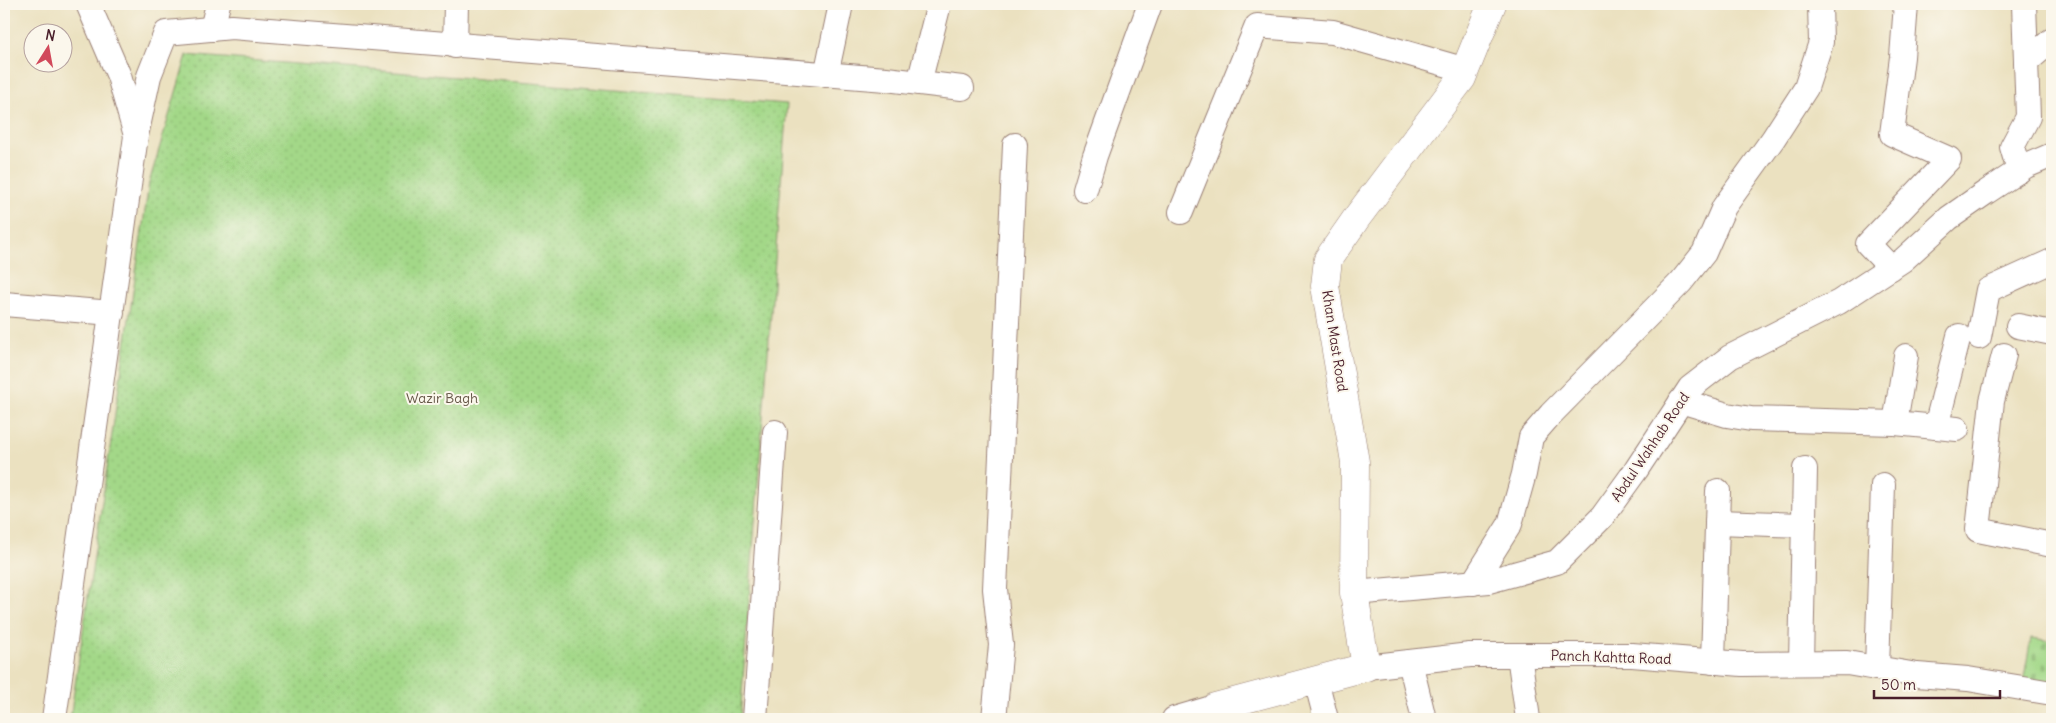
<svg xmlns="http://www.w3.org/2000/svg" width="2056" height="723" font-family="Delius,sans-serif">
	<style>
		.cemetery { fill: url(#cemetery-stones); stroke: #767c5a }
		.park { fill: url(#park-dots); stroke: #767c5a }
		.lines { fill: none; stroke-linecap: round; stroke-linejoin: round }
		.minor-casing { stroke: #9a8076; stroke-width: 26 }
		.major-casing { stroke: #9a8076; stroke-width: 29 }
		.minor { stroke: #fff; stroke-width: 24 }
		.major { stroke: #fff; stroke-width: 28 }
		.labels { text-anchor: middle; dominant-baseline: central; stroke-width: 4; stroke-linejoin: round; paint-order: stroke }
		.street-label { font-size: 14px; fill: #4a1f2b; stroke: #fbf7ec }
		.park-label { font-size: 14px; fill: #655647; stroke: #fbf7ec }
	</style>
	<defs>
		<pattern id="cemetery-stones" width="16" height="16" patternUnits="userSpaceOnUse" patternTransform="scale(1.25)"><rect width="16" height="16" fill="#a3d888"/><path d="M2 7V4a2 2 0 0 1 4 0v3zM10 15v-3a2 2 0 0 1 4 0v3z" fill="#8eb976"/></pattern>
		<pattern id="park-dots" width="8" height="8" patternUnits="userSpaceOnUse" patternTransform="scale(1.25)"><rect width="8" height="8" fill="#a3d888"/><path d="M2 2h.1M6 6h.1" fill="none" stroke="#8eb976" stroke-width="1.8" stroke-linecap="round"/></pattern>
	</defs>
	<rect width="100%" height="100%" fill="#fbf7ec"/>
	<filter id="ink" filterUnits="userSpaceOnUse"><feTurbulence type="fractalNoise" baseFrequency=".02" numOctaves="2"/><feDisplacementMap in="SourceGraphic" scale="10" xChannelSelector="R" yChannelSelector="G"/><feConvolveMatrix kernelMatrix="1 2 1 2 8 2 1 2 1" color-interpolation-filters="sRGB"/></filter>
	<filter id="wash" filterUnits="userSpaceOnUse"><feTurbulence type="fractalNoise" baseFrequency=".0096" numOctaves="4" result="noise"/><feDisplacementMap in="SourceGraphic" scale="20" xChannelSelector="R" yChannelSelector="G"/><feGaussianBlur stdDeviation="1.12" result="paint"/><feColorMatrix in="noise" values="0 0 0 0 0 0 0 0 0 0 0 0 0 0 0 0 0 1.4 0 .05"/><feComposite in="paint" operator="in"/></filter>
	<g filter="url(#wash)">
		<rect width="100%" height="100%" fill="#ebe1c0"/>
		<!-- cemetery -->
		<path class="cemetery" d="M2031,638l21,3v52l-30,-5z"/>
		<!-- park -->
		<path class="park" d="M187,55l600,49 -47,615h-670l79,-536z"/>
	</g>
	<g filter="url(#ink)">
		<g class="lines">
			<defs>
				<g id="minor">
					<path d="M88,4l31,72 16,56"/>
					<path d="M212,29l6,-25"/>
					<path d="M455,46l1,-42"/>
					<path d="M2026,62l26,-22"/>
					<path d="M826,75l15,-71"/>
					<path d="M919,83l20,-79"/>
					<path d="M2019,171l-7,-24 16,-30 -4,-113"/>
					<path d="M1085,190l10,-34 55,-152"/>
					<path d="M1181,212l76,-186 76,6 133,38"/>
					<path d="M1891,268l-23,-24 81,-85 -57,-25 10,-77 4,-53"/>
					<path d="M4,304l108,9"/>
					<path d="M2018,326l34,7"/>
					<path d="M1979,337l9,-47 64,-29"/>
					<path d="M2004,355l-12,46 -14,129 74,15"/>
					<path d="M1681,401l46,14 24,4 144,4 62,6"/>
					<path d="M1895,423l11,-67"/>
					<path d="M1936,427l23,-91"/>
					<path d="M1717,522l87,3"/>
					<path d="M1473,583l37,-59 14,-50 7,-37 20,-23 130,-132 23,-29 20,-46 49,-68 33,-51 15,-46 -1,-38"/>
					<path d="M1354,593l135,-12 68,-19 45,-45 34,-47 54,-82 40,-31 109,-55 64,-42 46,-42 36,-25 41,-27 26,-11"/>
					<path d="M1519,655l9,64"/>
					<path d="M1410,662l14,57"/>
					<path d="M1713,662l5,-171"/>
					<path d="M1801,663l4,-194"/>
					<path d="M1366,667l104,-12h162l110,9 105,-1 70,12 51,4 84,14"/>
					<path d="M1877,668l6,-183"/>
					<path d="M1316,680l10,39"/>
					<path d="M54,719l82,-583 13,-60 17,-43 66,-6 654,52 76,9"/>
					<path d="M755,719l20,-287"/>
					<path d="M994,719l7,-74 -6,-56 20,-444"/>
					<path d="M1174,719l41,-12"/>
				</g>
				<path id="major" d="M1218,719l-3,-12 151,-40 -12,-74 1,-131 -30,-176 3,-27 30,-43 104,-138 30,-74"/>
			</defs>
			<!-- minor casing -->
			<use href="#minor" class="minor-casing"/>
			<!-- major casing -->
			<use href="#major" class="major-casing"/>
			<!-- minor -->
			<use href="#minor" class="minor"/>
			<!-- major -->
			<use href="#major" class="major"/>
		</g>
	</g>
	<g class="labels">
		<!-- street labels -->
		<g class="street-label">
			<text transform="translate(1335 341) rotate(81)">Khan Mast Road</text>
			<text transform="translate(1650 447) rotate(-56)">Abdul Wahhab Road</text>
			<text transform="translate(1611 657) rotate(2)">Panch Kahtta Road</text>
		</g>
		<!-- park labels -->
		<g class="park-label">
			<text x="442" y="398">Wazir Bagh</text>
		</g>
	</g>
	<!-- margin -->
	<rect width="2056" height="723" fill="none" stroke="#fbf7ec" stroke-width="20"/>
	<!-- north arrow -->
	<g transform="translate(48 48) rotate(11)"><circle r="24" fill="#fbf7ec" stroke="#b4a19f"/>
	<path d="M0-4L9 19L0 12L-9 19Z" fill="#d1495b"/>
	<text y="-8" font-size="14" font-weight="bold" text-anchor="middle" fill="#4a1f2b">N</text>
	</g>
	<!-- scale -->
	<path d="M1874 690v8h126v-8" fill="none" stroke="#4a1f2b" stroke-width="2.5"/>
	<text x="1881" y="690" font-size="15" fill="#4a1f2b" stroke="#fbf7ec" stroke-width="4" paint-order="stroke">50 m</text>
</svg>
